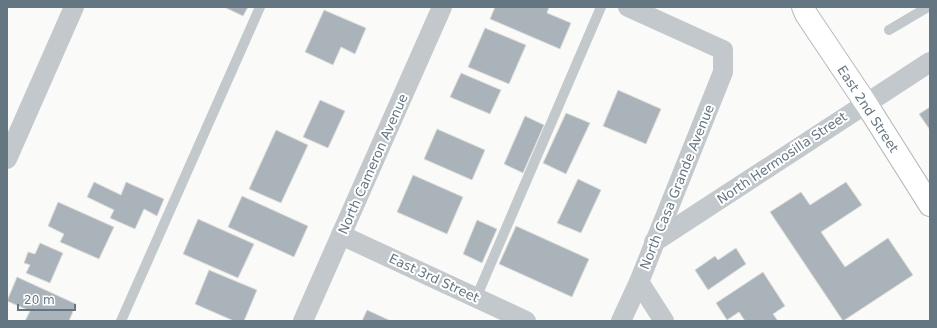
<svg xmlns="http://www.w3.org/2000/svg" width="937" height="328" font-family="'DejaVu Sans',sans-serif">
	<style>
		.building { fill: #aab3b9; stroke: #dcdcda }
		.lines { fill: none; stroke-linecap: round; stroke-linejoin: round }
		.primary-casing { stroke: #b5babe; stroke-width: 24 }
		.lane { stroke: #c3c8cc; stroke-width: 10 }
		.street { stroke: #c3c8cc; stroke-width: 20 }
		.primary { stroke: #fff; stroke-width: 22 }
		.labels { text-anchor: middle; dominant-baseline: central; stroke-width: 4; stroke-linejoin: round; paint-order: stroke }
		.street-label { font-size: 13px; fill: #657683; stroke: #fff }
	</style>
	<rect width="100%" height="100%" fill="#fafaf8"/>
	<!-- building -->
	<g class="building">
		<path d="M224,7h24l-5,9z"/>
		<path d="M495,7h54l-2,6 24,10 -11,26 -70,-30z"/>
		<path d="M324,10l42,18 -11,26 -14,-7 -8,18 -28,-13z"/>
		<path d="M485,28l41,17 -17,39 -41,-17z"/>
		<path d="M461,73l40,17 -11,24 -40,-17z"/>
		<path d="M618,90l43,19 -15,35 -43,-18z"/>
		<path d="M320,100l25,11 -17,37 -25,-11z"/>
		<path d="M930,107v23l-11,-16z"/>
		<path d="M566,113l24,10 -24,51 -23,-11z"/>
		<path d="M525,116l19,9 -21,48 -19,-9z"/>
		<path d="M437,129l48,21 -13,30 -48,-21z"/>
		<path d="M276,130l32,15 -27,58 -32,-14z"/>
		<path d="M413,175l50,22 -16,37 -50,-22z"/>
		<path d="M578,179l23,11 -20,43 -24,-10z"/>
		<path d="M94,182l27,13 5,-13 38,17 -7,17 -13,-7 -9,20 -25,-11 4,-8 -27,-13z"/>
		<path d="M846,182l16,23 -41,27 24,35 43,-29 25,37 -70,46 -73,-109 31,-20 9,13z"/>
		<path d="M242,196l66,30 -14,31 -66,-30z"/>
		<path d="M58,202l56,25 -15,32 -39,-17 4,-8 -16,-8z"/>
		<path d="M198,219l56,25 -16,34 -55,-24z"/>
		<path d="M477,220l20,9 -15,34 -19,-9z"/>
		<path d="M516,226l73,33 -17,38 -73,-33z"/>
		<path d="M40,243l23,10 -13,30 -24,-10 4,-8 -6,-2 4,-11 7,2z"/>
		<path d="M736,248l10,16 -38,26 -13,-20 20,-14 3,4z"/>
		<path d="M209,270l48,20 -13,31h-10l-39,-17z"/>
		<path d="M763,272l22,34 -12,8 5,7h-33l-6,-9 -12,8 -11,-17z"/>
		<path d="M17,277l59,27 -7,17h-44l5,-10 -23,-10z"/>
		<path d="M367,310l24,11h-29z"/>
	</g>
	<g class="lines">
		<defs>
			<path id="primary" d="M803,7l3,7 59,88 65,103"/>
		</defs>
		<!-- primary casing -->
		<use href="#primary" class="primary-casing"/>
		<!-- lane -->
		<g class="lane">
			<path d="M889,30l39,-23"/>
			<path d="M476,298l125,-291"/>
			<path d="M121,321l139,-314"/>
		</g>
		<!-- street -->
		<g class="street">
			<path d="M7,159l67,-152"/>
			<path d="M341,235l185,86"/>
			<path d="M654,242l276,-180"/>
			<path d="M639,282l25,39"/>
			<path d="M303,321l139,-314"/>
			<path d="M621,321l18,-39 84,-210v-22l-95,-43"/>
		</g>
		<!-- primary -->
		<use href="#primary" class="primary"/>
	</g>
	<g class="labels">
		<!-- street labels -->
		<g class="street-label">
			<text transform="translate(868 109) rotate(57)">East 2nd Street</text>
			<text transform="translate(782 158) rotate(-34)">North Hermosilla Street</text>
			<text transform="translate(373 164) rotate(-66)">North Cameron Avenue</text>
			<text transform="translate(677 187) rotate(-68)">North Casa Grande Avenue</text>
			<text transform="translate(434 278) rotate(25)">East 3rd Street</text>
		</g>
	</g>
	<!-- border -->
	<rect width="937" height="328" fill="none" stroke="#657683" stroke-width="16"/>
	<!-- scale -->
	<path d="M18 304v6h57v-6" fill="none" stroke="#657683" stroke-width="2"/>
	<text x="24" y="304" font-size="12" fill="#657683" stroke="#ffffff" stroke-width="3" paint-order="stroke">20 m</text>
</svg>
